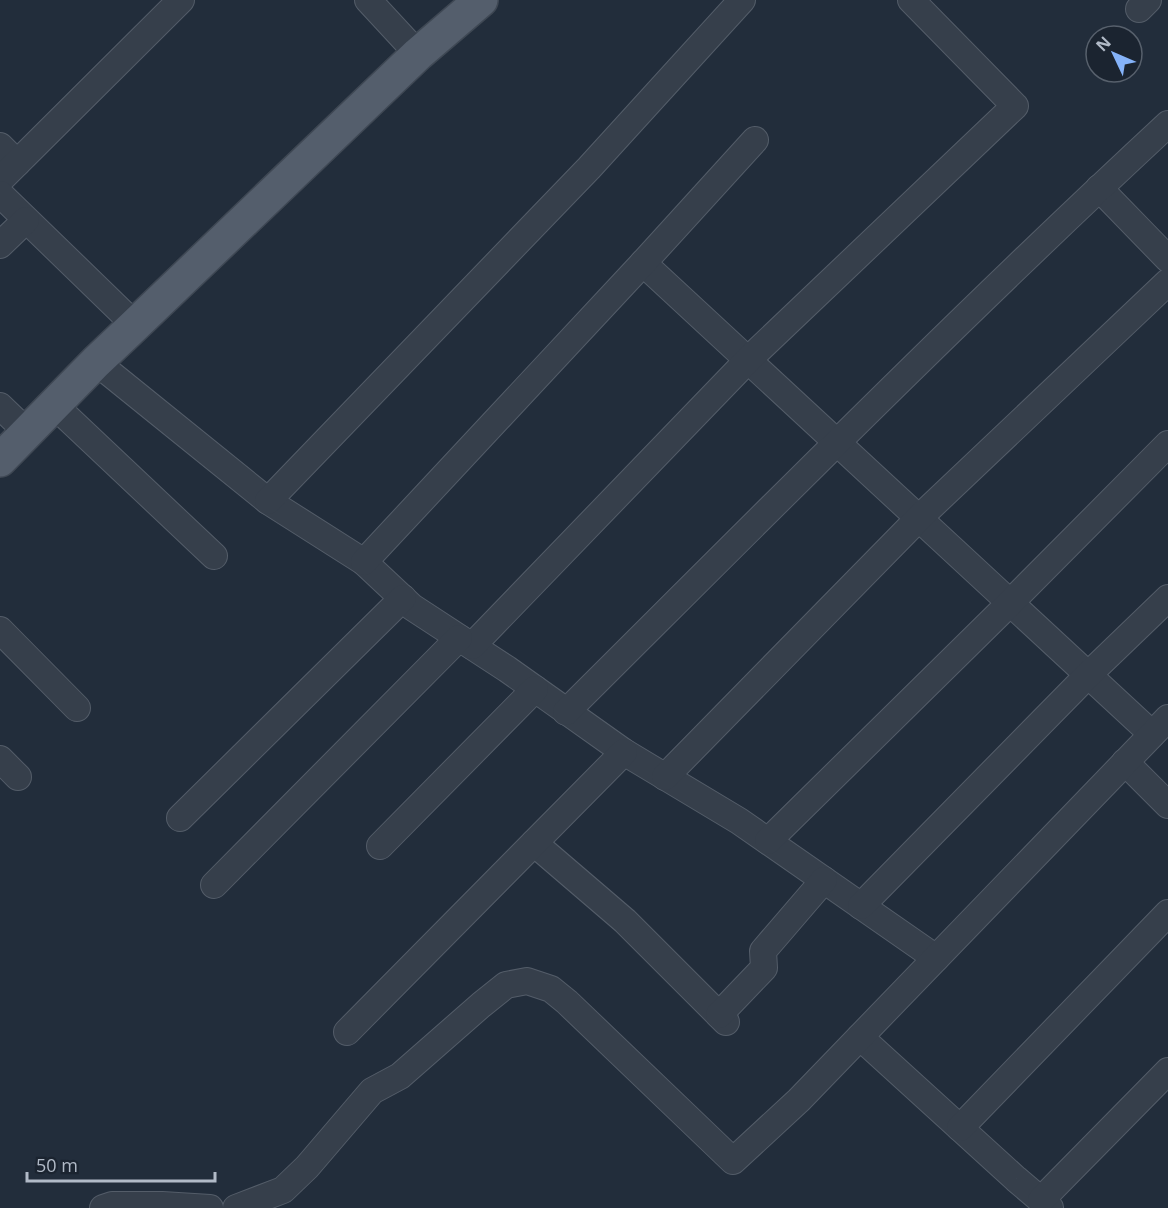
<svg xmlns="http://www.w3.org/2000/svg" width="1168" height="1208" font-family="'Open Sans',sans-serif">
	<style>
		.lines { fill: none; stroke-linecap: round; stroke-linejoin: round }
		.minor-casing { stroke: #545d69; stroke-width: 28 }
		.major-casing { stroke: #3f4854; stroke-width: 36 }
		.minor { stroke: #363f4b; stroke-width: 26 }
		.major { stroke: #545e6c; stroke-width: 33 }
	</style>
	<rect width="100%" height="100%" fill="#222d3b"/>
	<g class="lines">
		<defs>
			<g id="minor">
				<path d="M368,0l50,54"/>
				<path d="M1139,9l9,-9"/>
				<path d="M0,146l17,17"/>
				<path d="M0,180l181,-180"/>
				<path d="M1099,188l69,71"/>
				<path d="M0,194l135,131"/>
				<path d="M0,245l26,-25"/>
				<path d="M643,263l509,471"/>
				<path d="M96,362l172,139 96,61 48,45 95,62 117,83 115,69 197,137"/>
				<path d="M54,405l160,151"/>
				<path d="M0,406l27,26"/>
				<path d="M268,501l321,-333 153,-168"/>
				<path d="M364,562l279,-299 112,-123"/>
				<path d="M0,630l77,78"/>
				<path d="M472,646l276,-286 267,-254 -104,-106"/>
				<path d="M566,712c199,-198 396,-397 602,-588"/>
				<path d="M0,759l18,18"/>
				<path d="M1125,762l43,43"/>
				<path d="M665,777l254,-259 249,-236"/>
				<path d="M180,818l223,-220"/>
				<path d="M768,841l242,-238 158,-159"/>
				<path d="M534,843l91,78 101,101"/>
				<path d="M380,846l155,-157"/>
				<path d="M214,885l245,-247"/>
				<path d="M861,906l227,-231 80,-77"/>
				<path d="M719,1015l45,-47 -1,-17 61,-71"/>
				<path d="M347,1032l277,-280"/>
				<path d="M860,1037l156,142 34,29"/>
				<path d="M960,1128l208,-215"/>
				<path d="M1041,1200l127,-129"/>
				<path d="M103,1208l9,-3h50l48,3"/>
				<path d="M236,1208l47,-18 24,-23 65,-76 28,-15 81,-71 25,-20 21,-4 24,8 16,13 166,159 66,-61 369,-382"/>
			</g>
			<path id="major" d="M0,460l96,-98 39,-37 283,-271 63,-54"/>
		</defs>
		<!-- minor casing -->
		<use href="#minor" class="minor-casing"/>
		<!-- major casing -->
		<use href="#major" class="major-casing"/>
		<!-- minor -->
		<use href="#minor" class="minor"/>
		<!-- major -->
		<use href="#major" class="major"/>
	</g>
	<!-- north arrow -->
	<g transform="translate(1114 54) rotate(314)"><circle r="28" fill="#1b2430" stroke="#57606c" stroke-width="1.5"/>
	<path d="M0-4.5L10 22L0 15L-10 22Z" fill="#85b3f9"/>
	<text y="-9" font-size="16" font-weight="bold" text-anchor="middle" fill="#b1bac7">N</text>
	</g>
	<!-- scale -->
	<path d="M27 1172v9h188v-9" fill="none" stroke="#b1bac7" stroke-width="3"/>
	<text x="36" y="1172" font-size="18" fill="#b1bac7" stroke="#1b2430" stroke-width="4.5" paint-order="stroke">50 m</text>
</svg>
